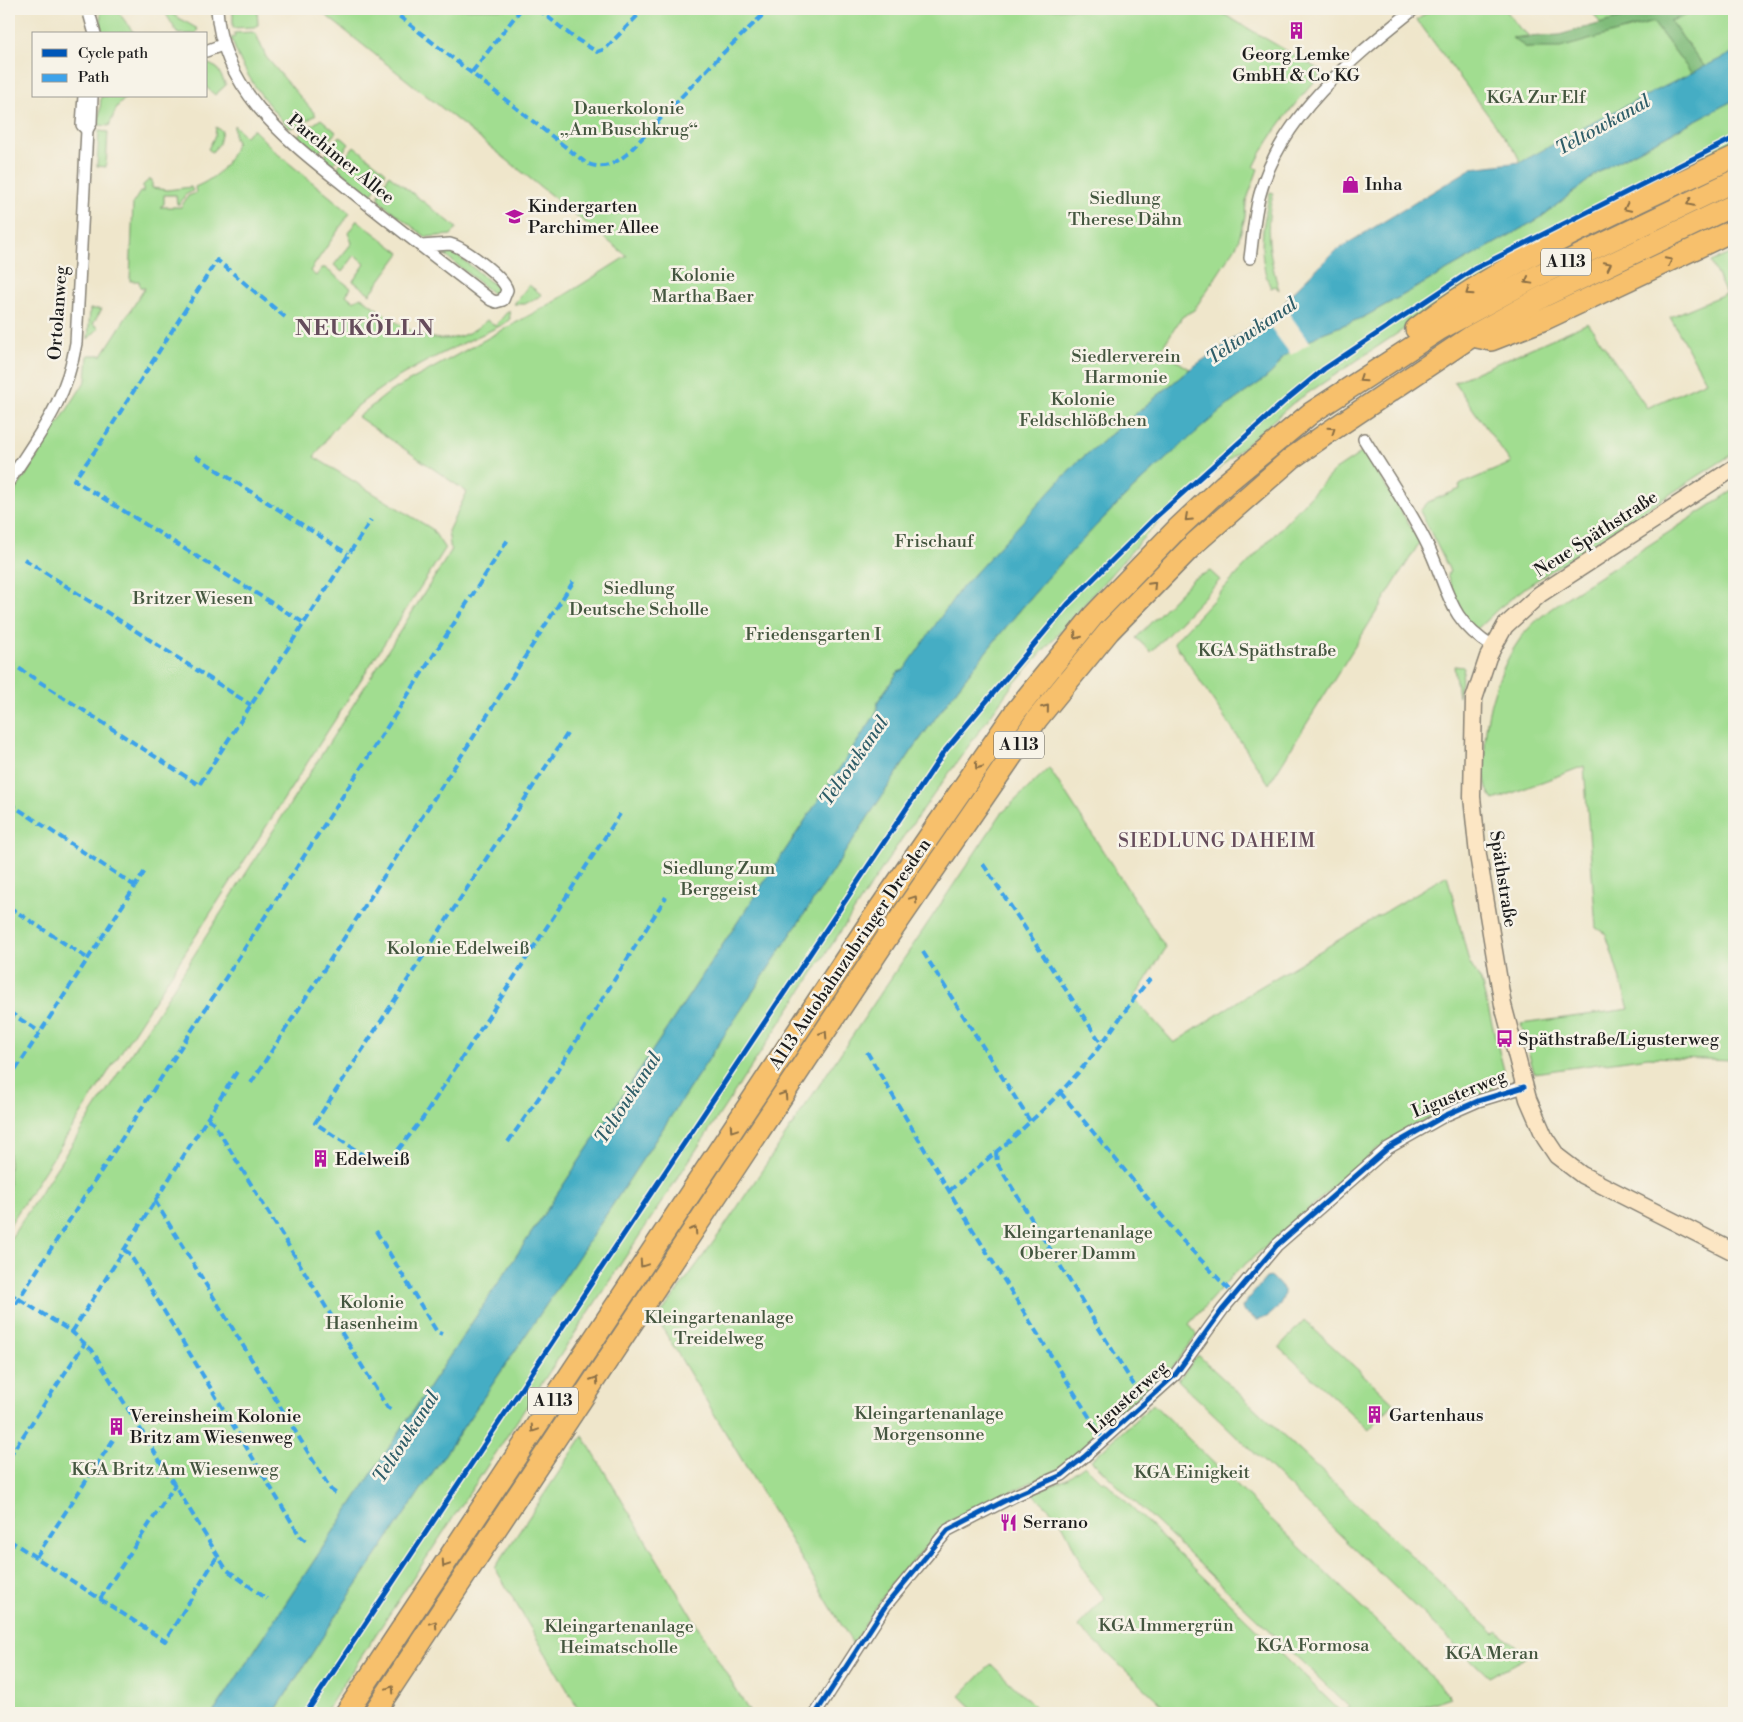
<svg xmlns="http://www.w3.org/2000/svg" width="1743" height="1722" font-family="'Libre Bodoni',serif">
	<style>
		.green { fill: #a1dd90; stroke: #5e7c56 }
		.forest { fill: #80bc7a; stroke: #4e6c4b }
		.water { fill: #45adc4; stroke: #306470 }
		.pier { fill: #efe6cb }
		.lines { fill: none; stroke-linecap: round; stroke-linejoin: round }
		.street-casing { stroke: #868174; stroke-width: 14 }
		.secondary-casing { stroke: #868174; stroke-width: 19 }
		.highway-casing { stroke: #868174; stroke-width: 24 }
		.street { stroke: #fff; stroke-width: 11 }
		.secondary { stroke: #fce6c4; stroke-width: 16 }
		.highway { stroke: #f7c06c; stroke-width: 21 }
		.quiet { stroke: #3da2ea; stroke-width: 4; stroke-dasharray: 8 4; stroke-linecap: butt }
		.cycleway-casing { stroke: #f7f3e8; stroke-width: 8 }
		.cycleway { stroke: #0057b8; stroke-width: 5 }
		.oneway { stroke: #8a6e44 }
		.labels { text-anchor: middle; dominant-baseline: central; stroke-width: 5; stroke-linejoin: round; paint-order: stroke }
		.shield { fill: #f7f3e8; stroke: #5e5c59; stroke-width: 1 }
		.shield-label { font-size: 16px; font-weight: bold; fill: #1c1c1c }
		.poi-label { font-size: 18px; fill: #1c1c1c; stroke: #f7f3e8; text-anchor: start }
		.park-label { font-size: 18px; fill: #44563f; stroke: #f7f3e8 }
		.street-label { font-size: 18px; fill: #1c1c1c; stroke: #f7f3e8 }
		.water-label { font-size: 19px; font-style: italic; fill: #2e5d68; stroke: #f7f3e8 }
		.neighbourhood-label { font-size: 19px; letter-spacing: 1px; fill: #654c5b; stroke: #f7f3e8 }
		.district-label { font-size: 22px; font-weight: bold; letter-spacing: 1px; fill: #654c5b; stroke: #f7f3e8 }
	</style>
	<rect width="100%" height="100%" fill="#f7f3e8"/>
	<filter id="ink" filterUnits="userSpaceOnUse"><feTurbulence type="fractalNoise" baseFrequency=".02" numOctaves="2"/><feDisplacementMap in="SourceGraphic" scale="10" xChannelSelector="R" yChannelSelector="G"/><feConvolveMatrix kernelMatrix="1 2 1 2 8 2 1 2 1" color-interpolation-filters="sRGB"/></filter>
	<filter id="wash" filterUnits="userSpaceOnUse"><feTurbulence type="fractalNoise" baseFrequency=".0096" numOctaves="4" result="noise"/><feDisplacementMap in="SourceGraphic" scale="20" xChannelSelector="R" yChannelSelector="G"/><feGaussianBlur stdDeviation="1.12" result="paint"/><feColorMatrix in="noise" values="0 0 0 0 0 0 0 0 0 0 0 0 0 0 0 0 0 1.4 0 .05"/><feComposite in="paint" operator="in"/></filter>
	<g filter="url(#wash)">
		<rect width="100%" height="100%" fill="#efe6cb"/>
		<!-- green -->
		<g class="green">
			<path d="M100,9h16l18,24 4,1h-36z"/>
			<path d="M163,9l35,20 -3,5h-17z"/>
			<path d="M233,9h24l1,16 -4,2 -21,1z"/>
			<path d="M318,9h897l108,63c-26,29 -52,59 -69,95l4,2 -12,33 -1,15 -8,28 -43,65 -12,7 -22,34 30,18 -115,95 -171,206 -6,2 -20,29 -1,11 -664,1001h-204v-472l145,-223 297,-467 -3,-20 19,-39 -109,-75 33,-26 161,-88 75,-47z"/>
			<path d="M1432,9h73l16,21 9,6 -17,2 14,10 99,-18 27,-8 39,52 -87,42 -84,47 -6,-12 -98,-131z"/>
			<path d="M1590,9h63l-52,15z"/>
			<path d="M1704,9h30v43l-29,15 -35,-46z"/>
			<path d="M234,33l18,-1 4,2 10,23 50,58 -18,11 -9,2c-25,-27 -46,-54 -58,-90l4,-1z"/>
			<path d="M209,64l8,4 9,17 -11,10 -9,-8v-22z"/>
			<path d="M101,96h26l-10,11 -8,19 -10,-1z"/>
			<path d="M1734,100v44l-151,80 -155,89 -135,90 -140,124 -142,160 -110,153 -577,873h-50l69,-108 224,-331 344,-522c66,-93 137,-181 219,-260 23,-22 47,-43 70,-64 13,-10 25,-22 39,-31 15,-11 36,-22 44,-40l37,-23 44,-17 176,-99 63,-49z"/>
			<path d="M321,119l15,13 -18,21 -21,-17z"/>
			<path d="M234,125l11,11 8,-7 26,26 71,58 -40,58 6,5 6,-8h3l26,20 -5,7 7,6 8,-4c41,30 80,64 126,23l8,6 14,-16 1,9 -6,5c-58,28 -126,55 -170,105 -7,8 -13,19 -20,28l118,72 13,20 -436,677v-725l77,-121 2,-25h14l43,-67 -5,-1 -1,-6h-9l3,-78 7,-11h3v-7l7,-6 2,1v8l15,2 24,-3 2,4 -8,4 -5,9h-3l-1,-9h-12v9l-4,3h21l7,-11 8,-3 -1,-6c22,-9 36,-24 42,-47l-3,-1z"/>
			<path d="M216,127l6,4 -3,13 -7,8 -4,-3 7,-13z"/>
			<path d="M99,131l9,1 -2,35 -9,-1z"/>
			<path d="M340,136l9,8 -16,21 -10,-7z"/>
			<path d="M354,146l32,26 -15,23 -34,-27z"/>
			<path d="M389,175l67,52v2l-5,6 -25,2 -46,-35 -1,-7z"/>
			<path d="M1270,192l4,1c-11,32 -4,66 5,97l-4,-4 -4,2c-15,-31 -8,-64 -1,-96z"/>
			<path d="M357,220l43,33 -30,41 -17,-13 12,-17 -10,-9 -13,17 -8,-7 18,-22 -4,-10z"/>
			<path d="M445,249l7,2 46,37v5l-5,1 -53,-43z"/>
			<path d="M1734,252v36l-9,4 -14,-30z"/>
			<path d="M529,285l13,10 -17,9h-11z"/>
			<path d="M1734,290v163l-208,134 -28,22 -22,21c-16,-12 -22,-37 -29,-56l3,-2 -2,-5 -28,-56 8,-9 32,-13 -1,-4 52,-22 -57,-81 134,-59 59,85 59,-27 -36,-64z"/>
			<path d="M90,309h12l-9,15 6,4 -11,11z"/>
			<path d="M1364,451l56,91 -151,242 -95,-142 160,-171z"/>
			<path d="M1734,490v570l-86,-3 -114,16 -13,-49 108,-15 -23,-75 -10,-6 -12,-162 -90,34c-13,-14 -9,-36 -9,-54 0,-40 20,-97 50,-124 23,-21 52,-37 78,-54 41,-26 81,-52 121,-78z"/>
			<path d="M1210,571l10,9 -69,72 -15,-14 57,-59z"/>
			<path d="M1454,666l10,1 -6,30z"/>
			<path d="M1049,768l117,180 -32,50 40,45 81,-53 192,-115 22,87 12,19 23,89 -13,20 -48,19 -66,40 -144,126 -44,49 8,11 -30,40 -95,83 -17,13 -108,51 -62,71 -32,51 -196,-325 63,-86 281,-419z"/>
			<path d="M1304,1320l90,83 -25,27 -90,-83z"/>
			<path d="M1198,1355l297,279 3,-3 29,26 -38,20 -311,-297z"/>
			<path d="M1153,1404l229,223 69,70 -47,16h-233l-93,-87 27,-28c-25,-24 -26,-45 -43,-74 -7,-11 -20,-21 -29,-31l34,-15 18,-13 17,17 2,-2 238,233 7,-6 -258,-247z"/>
			<path d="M583,1436l167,277h-169l-86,-145z"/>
			<path d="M991,1664l50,49h-63l-18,-17z"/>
		</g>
		<!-- forest -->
		<path class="forest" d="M1653,9h51l-34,12 35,46 -13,7 -39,-52 -93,26h-33l-15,-10 47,-3z"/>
		<!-- water -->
		<g class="water">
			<path d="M1734,52v48l-131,69 -63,49 -176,99 -44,17 -37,23c-8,18 -29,29 -44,40 -13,9 -26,21 -38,31 -24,21 -48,42 -71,64 -82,79 -153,167 -219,260l-344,522 -224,331 -69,108h-61l664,-1001 1,-11 20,-29 6,-2 54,-78 117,-128 115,-95 94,-65 8,-11 43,-42 137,-83 49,-6 84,-46z"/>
			<path d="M1272,1277l12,13c1,13 -14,29 -27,30l-14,-9 -1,-4 24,-29z"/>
		</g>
		<!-- pier -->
		<path class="pier" d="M1281,302l29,41 -19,12 -29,-39z"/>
	</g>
	<g filter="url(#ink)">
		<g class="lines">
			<defs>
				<g id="street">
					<path d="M88,9l7,25"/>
					<path d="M217,9c4,78 67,129 123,173 27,22 54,43 81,64"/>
					<path d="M206,51l16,-6"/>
					<path d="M84,96l-2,29 5,5"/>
					<path d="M450,244c13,3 54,33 57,46l-4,10 -7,2 -5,-2 -70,-54z"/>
					<path d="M1250,258c3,-21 4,-43 10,-64 21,-79 93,-136 154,-185"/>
					<path d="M1364,439c21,34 43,66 61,101 24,46 20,78 68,107"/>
					<path d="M9,481c31,-48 57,-79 67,-138l11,-213 4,-7 1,-27"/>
					<path d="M816,1713l70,-108 62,-75 68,-35 46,-20 22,-18 91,-82 48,-66 54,-64 111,-97 58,-33 32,-14 46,-14"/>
				</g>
				<path id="secondary" d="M1734,468l-194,126 -35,32 -17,31 -14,42 -2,98 6,58 25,150 25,94 17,39 12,18 25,19 152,77"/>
				<g id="highway">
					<path d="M1416,329c95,-73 210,-121 318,-172"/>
					<path d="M1477,337l14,3 54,-21 189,-89"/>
					<path d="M346,1713l521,-786 149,-216 77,-95 84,-87 47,-44 87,-72 129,-84 97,-53 197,-95"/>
					<path d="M374,1713l512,-774 151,-220 72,-88 86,-88 97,-85 34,-24 146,-98 72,-40 190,-91"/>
				</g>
			</defs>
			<!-- street casing -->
			<use href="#street" class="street-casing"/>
			<!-- secondary casing -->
			<use href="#secondary" class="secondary-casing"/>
			<!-- highway casing -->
			<use href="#highway" class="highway-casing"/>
			<!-- street -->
			<use href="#street" class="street"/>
			<!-- secondary -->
			<use href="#secondary" class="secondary"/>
			<!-- highway -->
			<use href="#highway" class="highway"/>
			<!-- quiet -->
			<g class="quiet">
				<path d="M390,9l196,154c17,7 27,2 41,-9l93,-98 49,-47"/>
				<path d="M538,9l35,28 24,15 8,-3 39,-40"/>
				<path d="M472,72l49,-63"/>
				<path d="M285,317l-68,-57 -117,184 -26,36 230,143"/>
				<path d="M195,456l153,98"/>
				<path d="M24,559l227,146"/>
				<path d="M9,662l190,123 172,-265"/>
				<path d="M567,734l-252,389 51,34 22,6 35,-45 197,-304"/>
				<path d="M9,803l126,83"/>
				<path d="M983,864l118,179"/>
				<path d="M9,907l78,51"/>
				<path d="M923,952l107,169"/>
				<path d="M9,1012l31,20"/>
				<path d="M867,1052l88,149 148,238"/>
				<path d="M9,1080l136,-209"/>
				<path d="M251,1083l324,-504"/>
				<path d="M1060,1092l123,149 51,54"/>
				<path d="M208,1119l5,3 174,285 5,3"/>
				<path d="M508,1142l50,-72 108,-173"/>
				<path d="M996,1152l1,11 148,240"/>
				<path d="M949,1191c49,-40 99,-81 139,-130 22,-26 39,-56 62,-82"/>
				<path d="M155,1201l176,289 6,4"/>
				<path d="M376,1231l61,101 5,2"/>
				<path d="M124,1250l5,3 171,283 6,5"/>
				<path d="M9,1293l63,39 20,18 134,219 41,30"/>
				<path d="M9,1314l500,-776"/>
				<path d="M72,1332l166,-262"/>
				<path d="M9,1457l76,-114"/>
				<path d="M9,1540l156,101 53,-86"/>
				<path d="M36,1557l77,-117"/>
				<path d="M100,1599l75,-114"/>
			</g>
			<defs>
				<g id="cycleway">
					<path d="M306,1713l638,-961 124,-148 88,-87 129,-116 39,-32 150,-100 260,-131"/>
					<path d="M816,1713l70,-108 62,-75 68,-35 46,-20 22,-18 91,-82 48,-66 54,-64 111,-97 58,-33 32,-14 46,-14"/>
				</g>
			</defs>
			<!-- cycleway casing -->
			<use href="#cycleway" class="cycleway-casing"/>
			<!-- cycleway -->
			<use href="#cycleway" class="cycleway"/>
		</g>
		<!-- one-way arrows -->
		<defs><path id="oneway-chevron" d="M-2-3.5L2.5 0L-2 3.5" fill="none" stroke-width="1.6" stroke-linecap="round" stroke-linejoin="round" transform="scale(1.25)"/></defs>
		<g class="oneway">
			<use href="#oneway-chevron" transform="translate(1690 203) rotate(154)"/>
			<use href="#oneway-chevron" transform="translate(1627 208) rotate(154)"/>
			<use href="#oneway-chevron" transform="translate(1669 261) rotate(-26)"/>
			<use href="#oneway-chevron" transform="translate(1608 265) rotate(-26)"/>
			<use href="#oneway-chevron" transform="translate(1528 281) rotate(151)"/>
			<use href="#oneway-chevron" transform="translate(1469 292) rotate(146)"/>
			<use href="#oneway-chevron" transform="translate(1362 379) rotate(146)"/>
			<use href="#oneway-chevron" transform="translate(1332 430) rotate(-34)"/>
			<use href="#oneway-chevron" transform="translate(1188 518) rotate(137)"/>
			<use href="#oneway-chevron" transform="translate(1153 585) rotate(-46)"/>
			<use href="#oneway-chevron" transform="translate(1077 636) rotate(129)"/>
			<use href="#oneway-chevron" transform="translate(1046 708) rotate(-51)"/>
			<use href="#oneway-chevron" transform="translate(978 766) rotate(125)"/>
			<use href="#oneway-chevron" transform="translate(914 899) rotate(-56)"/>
			<use href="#oneway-chevron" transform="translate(824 1034) rotate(-57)"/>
			<use href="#oneway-chevron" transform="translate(784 1095) rotate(-57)"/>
			<use href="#oneway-chevron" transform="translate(733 1129) rotate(124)"/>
			<use href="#oneway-chevron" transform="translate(694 1230) rotate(-57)"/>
			<use href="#oneway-chevron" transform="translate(643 1264) rotate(124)"/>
			<use href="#oneway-chevron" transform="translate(595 1380) rotate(-57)"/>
			<use href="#oneway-chevron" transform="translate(534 1429) rotate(124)"/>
			<use href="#oneway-chevron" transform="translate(445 1564) rotate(124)"/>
			<use href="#oneway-chevron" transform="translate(434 1624) rotate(-56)"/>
			<use href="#oneway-chevron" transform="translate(391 1689) rotate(-56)"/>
		</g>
	</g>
	<!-- icons -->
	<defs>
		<symbol id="building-bare" viewBox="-9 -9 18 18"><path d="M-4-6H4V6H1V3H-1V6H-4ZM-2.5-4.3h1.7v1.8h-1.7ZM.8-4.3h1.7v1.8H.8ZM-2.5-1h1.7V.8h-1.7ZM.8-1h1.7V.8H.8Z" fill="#b5179e" stroke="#f7f3e8" stroke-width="2.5" paint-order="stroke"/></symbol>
		<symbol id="shop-bare" viewBox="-9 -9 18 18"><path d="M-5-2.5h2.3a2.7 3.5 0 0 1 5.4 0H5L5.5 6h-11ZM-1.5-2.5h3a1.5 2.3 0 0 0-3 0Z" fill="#b5179e" stroke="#f7f3e8" stroke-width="2.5" paint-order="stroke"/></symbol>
		<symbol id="school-bare" viewBox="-9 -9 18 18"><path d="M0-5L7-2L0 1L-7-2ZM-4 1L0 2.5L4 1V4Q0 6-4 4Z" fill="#b5179e" stroke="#f7f3e8" stroke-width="2.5" paint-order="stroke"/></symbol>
		<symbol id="bus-bare" viewBox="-9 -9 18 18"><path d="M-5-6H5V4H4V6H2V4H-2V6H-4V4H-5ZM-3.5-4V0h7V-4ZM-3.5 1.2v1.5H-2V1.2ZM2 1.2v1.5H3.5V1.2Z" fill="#b5179e" stroke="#f7f3e8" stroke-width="2.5" paint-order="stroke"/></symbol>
		<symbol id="restaurant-bare" viewBox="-9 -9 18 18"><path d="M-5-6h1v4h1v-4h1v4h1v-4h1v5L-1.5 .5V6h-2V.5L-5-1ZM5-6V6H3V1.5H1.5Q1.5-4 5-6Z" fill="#b5179e" stroke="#f7f3e8" stroke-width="2.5" paint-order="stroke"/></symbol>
	</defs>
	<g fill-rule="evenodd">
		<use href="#building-bare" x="1284" y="18" width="25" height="25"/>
		<use href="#shop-bare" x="1338" y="172" width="25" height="25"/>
		<use href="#school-bare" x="502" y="204" width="25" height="25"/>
		<use href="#bus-bare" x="1492" y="1026" width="25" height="25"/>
		<use href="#building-bare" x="308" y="1146" width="25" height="25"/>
		<use href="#building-bare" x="1362" y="1402" width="25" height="25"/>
		<use href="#building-bare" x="104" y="1414" width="25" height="25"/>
		<use href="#restaurant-bare" x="996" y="1510" width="25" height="25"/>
	</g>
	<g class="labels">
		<!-- shield labels -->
		<g class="shield">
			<rect x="1541" y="248.5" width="50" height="27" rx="4"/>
			<rect x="994" y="731.5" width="50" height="27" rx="4"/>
			<rect x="528" y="1387.5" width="50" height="27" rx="4"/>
		</g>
		<g class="shield-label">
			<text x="1566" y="262">A 113</text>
			<text x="1019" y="745">A 113</text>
			<text x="553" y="1401">A 113</text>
		</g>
		<!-- poi labels -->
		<g class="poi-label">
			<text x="1296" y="54" text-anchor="middle">Georg Lemke<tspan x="1296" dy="21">GmbH &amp; Co KG</tspan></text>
			<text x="1365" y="184">Inha</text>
			<text x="528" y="206">Kindergarten<tspan x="528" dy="21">Parchimer Allee</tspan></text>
			<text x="1518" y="1039">Späthstraße/Ligusterweg</text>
			<text x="335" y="1159">Edelweiß</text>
			<text x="1389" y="1415">Gartenhaus</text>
			<text x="130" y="1416">Vereinsheim Kolonie<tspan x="130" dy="21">Britz am Wiesenweg</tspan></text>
			<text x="1023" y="1522">Serrano</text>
		</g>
		<!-- park labels -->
		<g class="park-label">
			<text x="1536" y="97">KGA Zur Elf</text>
			<text x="629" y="108">Dauerkolonie<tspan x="629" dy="21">„Am Buschkrug“</tspan></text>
			<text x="1125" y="198">Siedlung<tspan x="1125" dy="21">Therese Dähn</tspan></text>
			<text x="703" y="275">Kolonie<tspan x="703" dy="21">Martha Baer</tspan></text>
			<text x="1126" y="356">Siedlerverein<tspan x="1126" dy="21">Harmonie</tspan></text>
			<text x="1083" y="399">Kolonie<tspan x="1083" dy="21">Feldschlößchen</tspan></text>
			<text x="934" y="541">Frischauf</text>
			<text x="639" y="588">Siedlung<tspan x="639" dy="21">Deutsche Scholle</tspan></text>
			<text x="193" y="598">Britzer Wiesen</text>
			<text x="813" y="634">Friedensgarten I</text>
			<text x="1267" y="650">KGA Späthstraße</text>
			<text x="719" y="868">Siedlung Zum<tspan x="719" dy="21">Berggeist</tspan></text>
			<text x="458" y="948">Kolonie Edelweiß</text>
			<text x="1078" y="1232">Kleingartenanlage<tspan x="1078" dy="21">Oberer Damm</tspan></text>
			<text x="372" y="1302">Kolonie<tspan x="372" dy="21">Hasenheim</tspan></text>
			<text x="719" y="1317">Kleingartenanlage<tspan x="719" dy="21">Treidelweg</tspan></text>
			<text x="929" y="1413">Kleingartenanlage<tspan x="929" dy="21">Morgensonne</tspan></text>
			<text x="175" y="1469">KGA Britz Am Wiesenweg</text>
			<text x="1192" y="1472">KGA Einigkeit</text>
			<text x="1166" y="1625">KGA Immergrün</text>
			<text x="619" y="1626">Kleingartenanlage<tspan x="619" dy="21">Heimatscholle</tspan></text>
			<text x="1313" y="1645">KGA Formosa</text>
			<text x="1492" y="1653">KGA Meran</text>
		</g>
		<!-- street labels -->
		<g class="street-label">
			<text transform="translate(341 159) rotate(39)">Parchimer Allee</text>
			<text transform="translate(58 313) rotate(-86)">Ortolanweg</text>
			<text transform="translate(1596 534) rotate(-33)">Neue Späthstraße</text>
			<text transform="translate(1503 879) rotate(81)">Späthstraße</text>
			<text transform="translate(850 954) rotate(-56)">A113 Autobahnzubringer Dresden</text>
			<text transform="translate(1459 1094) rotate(-22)">Ligusterweg</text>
			<text transform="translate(1128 1398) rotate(-42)">Ligusterweg</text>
		</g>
		<!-- water labels -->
		<g class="water-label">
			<text transform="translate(1603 125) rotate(-29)">Teltowkanal</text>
			<text transform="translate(1252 331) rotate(-34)">Teltowkanal</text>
			<text transform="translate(854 761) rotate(-55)">Teltowkanal</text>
			<text transform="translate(628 1098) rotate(-57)">Teltowkanal</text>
			<text transform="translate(406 1437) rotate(-57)">Teltowkanal</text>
		</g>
		<!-- neighbourhood labels -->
		<g class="neighbourhood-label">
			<text x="1217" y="841">SIEDLUNG DAHEIM</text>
		</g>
		<!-- district labels -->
		<g class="district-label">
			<text x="365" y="328">NEUKÖLLN</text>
		</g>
	</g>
	<!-- margin -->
	<rect width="1743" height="1722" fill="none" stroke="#f7f3e8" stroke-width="30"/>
	<!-- legend -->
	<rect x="32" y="32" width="175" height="65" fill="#f7f3e8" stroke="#9f9d96"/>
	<rect x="42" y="49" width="25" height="8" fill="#0057b8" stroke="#9f9d96"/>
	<text x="78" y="58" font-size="15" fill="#1c1c1c">Cycle path</text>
	<rect x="42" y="74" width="25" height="8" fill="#3da2ea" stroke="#9f9d96"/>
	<text x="78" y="82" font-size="15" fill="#1c1c1c">Path</text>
</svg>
